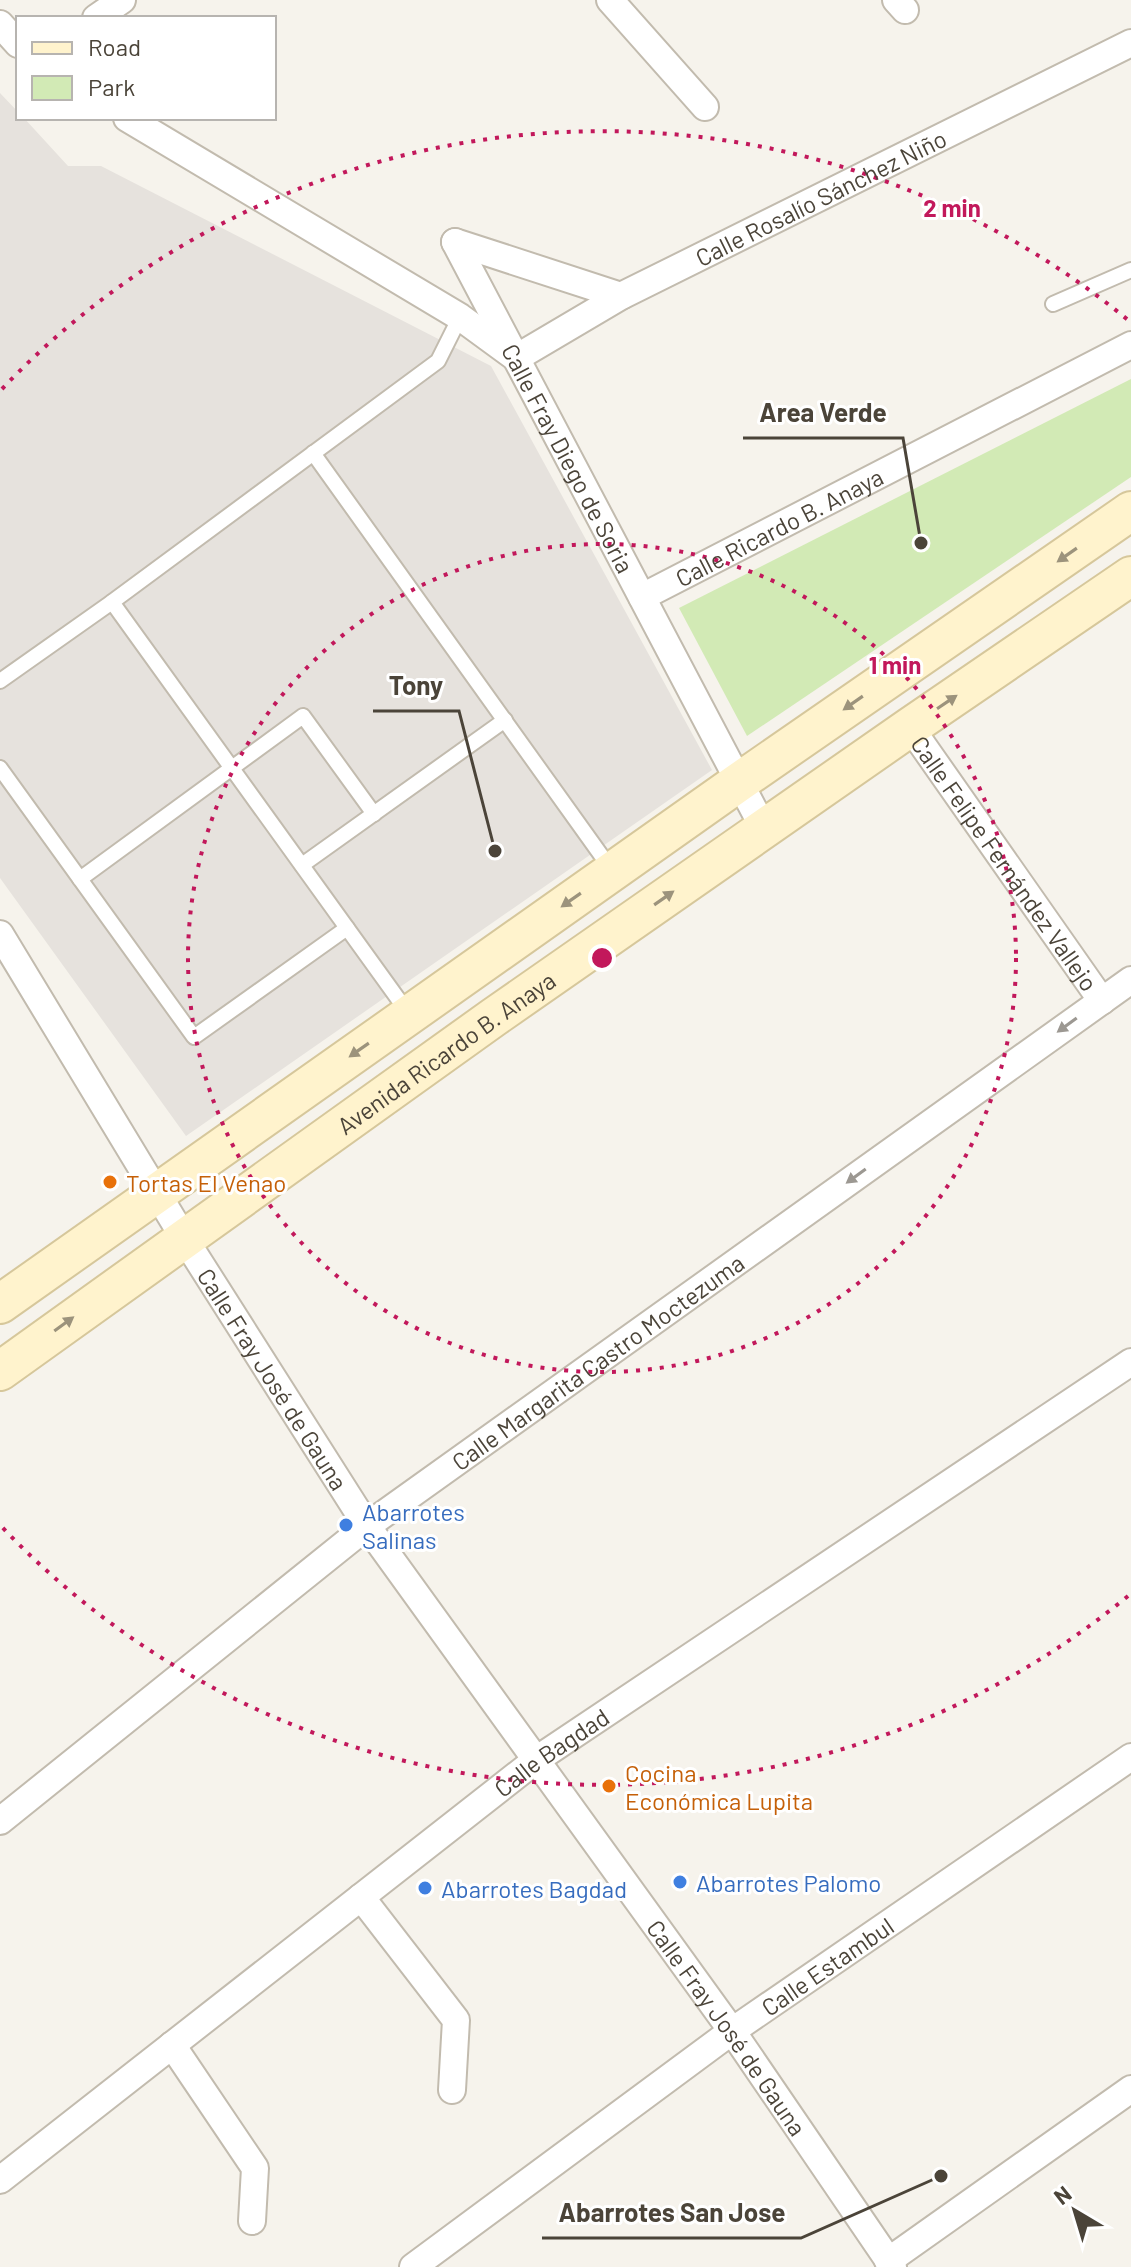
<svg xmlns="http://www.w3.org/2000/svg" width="1131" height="2267" font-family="Barlow,sans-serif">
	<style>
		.industrial { fill: #e6e2dd }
		.green { fill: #d2eab5 }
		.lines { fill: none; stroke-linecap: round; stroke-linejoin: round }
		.lane-casing { stroke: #c2bbae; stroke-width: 18 }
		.street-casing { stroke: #c2bbae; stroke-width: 30 }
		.secondary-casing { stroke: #d6c79b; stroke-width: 42 }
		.lane { stroke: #fff; stroke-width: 14 }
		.street { stroke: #fff; stroke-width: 26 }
		.secondary { stroke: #fff3cd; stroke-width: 38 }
		.oneway { fill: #9c937c }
		.oneway2 { fill: #9c9892 }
		.ring { fill: none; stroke: #c2185b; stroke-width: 4; stroke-dasharray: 4 8 }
		.food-dot { fill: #e8710a; stroke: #fff; stroke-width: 3 }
		.shop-dot { fill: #3f7fe0; stroke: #fff; stroke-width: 3 }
		.labels { text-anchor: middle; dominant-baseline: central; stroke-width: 6; stroke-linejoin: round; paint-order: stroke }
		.street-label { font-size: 24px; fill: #4b4439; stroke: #fff }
		.food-label { font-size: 24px; fill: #c56008; stroke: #fff; text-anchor: start }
		.shop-label { font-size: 24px; fill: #366cbe; stroke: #fff; text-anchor: start }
		.centre { fill: #c2185b; stroke: #fff; stroke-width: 4 }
		.ring-label { font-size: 24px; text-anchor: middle; font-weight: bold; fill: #c2185b; stroke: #fff; stroke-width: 6; stroke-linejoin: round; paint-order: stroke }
		.leader { fill: none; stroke: #4b4439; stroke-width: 3 }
		.callout-dot { fill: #4b4439; stroke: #fff; stroke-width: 3 }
		.callout-label { font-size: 26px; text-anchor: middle; font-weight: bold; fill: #4b4439; stroke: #fff; stroke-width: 6; stroke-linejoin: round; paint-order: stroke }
	</style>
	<rect width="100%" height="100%" fill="#f6f3ec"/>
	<!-- industrial -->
	<path class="industrial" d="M0,93l18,19v6h6l44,48h33l390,200 221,404 -526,366 -186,-258z"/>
	<!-- green -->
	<path class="green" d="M1131,379v98l-384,259 -68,-128z"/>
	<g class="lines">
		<defs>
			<g id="lane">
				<path d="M1053,304l78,-34"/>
				<path d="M313,453l298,416"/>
				<path d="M0,681l112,-79"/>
				<path d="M0,768l194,269 153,-109"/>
				<path d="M302,865l203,-145"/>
				<path d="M80,879l223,-163 71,98"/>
				<path d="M409,1014l-297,-412 326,-241 22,-44"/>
			</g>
			<g id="street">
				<path d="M610,0l95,107"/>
				<path d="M896,0l9,10"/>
				<path d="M96,18l26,-18"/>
				<path d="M0,24l18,20"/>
				<path id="s1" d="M127,118l333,199 56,41 105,-62 510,-253"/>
				<path id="s2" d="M455,242l309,587"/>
				<path d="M455,242l166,54"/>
				<path id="s3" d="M642,597l489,-252"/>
				<path id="s4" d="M910,727l192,274"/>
				<path id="s5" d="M0,934l184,304 183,288 365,505 161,236"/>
				<path id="s6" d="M0,1821l367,-295 764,-546"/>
				<path d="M361,1897l95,123 -4,70"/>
				<path d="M172,2045l83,123 -3,53"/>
				<path id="s7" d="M0,2180l536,-420 595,-398"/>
				<path d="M888,2261l243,-172"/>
				<path id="s8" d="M413,2267l319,-236 399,-274"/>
			</g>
			<g id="secondary">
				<path d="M0,1304l739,-522 392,-271"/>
				<path id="s9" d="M0,1371l494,-354 416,-290 221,-151"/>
			</g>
		</defs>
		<!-- lane casing -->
		<use href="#lane" class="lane-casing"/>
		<!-- street casing -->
		<use href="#street" class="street-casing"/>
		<!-- secondary casing -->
		<use href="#secondary" class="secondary-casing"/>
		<!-- lane -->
		<use href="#lane" class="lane"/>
		<!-- street -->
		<use href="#street" class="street"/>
		<!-- secondary -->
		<use href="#secondary" class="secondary"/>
	</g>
	<!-- one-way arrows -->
	<defs><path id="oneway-solid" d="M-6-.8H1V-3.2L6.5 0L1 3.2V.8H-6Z" transform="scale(2)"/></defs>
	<g class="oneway">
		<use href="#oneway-solid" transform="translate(1067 555) rotate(145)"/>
		<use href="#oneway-solid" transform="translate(947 702) rotate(-34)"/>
		<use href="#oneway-solid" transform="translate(853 703) rotate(145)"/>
		<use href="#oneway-solid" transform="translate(664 898) rotate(-35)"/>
		<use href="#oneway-solid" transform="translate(571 900) rotate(145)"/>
		<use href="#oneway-solid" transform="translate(359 1050) rotate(145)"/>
		<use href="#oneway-solid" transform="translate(64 1324) rotate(-36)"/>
	</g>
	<g class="oneway2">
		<use href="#oneway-solid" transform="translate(1067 1025) rotate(144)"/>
		<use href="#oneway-solid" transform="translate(856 1176) rotate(144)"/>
	</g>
	<!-- distance rings -->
	<g class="ring">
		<circle cx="602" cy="958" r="414"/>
		<path d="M1128 1596A827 827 0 0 1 2 1527M2 389A827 827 0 0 1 1128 320"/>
	</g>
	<!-- markers -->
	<g class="food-dot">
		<circle cx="110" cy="1182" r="8"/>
		<circle cx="609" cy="1786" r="8"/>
	</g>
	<g class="shop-dot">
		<circle cx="346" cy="1525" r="8"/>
		<circle cx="680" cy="1882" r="8"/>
		<circle cx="425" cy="1888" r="8"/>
	</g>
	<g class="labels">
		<!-- street labels -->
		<g class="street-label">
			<text stroke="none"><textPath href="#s1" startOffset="802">Calle Rosalío Sánchez Niño</textPath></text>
			<text stroke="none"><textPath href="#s2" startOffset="244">Calle Fray Diego de Soria</textPath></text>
			<text stroke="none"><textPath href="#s3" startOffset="154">Calle Ricardo B. Anaya</textPath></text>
			<text stroke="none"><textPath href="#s4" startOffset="166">Calle Felipe Fernández Vallejo</textPath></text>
			<text stroke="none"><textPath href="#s9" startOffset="548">Avenida Ricardo B. Anaya</textPath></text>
			<text stroke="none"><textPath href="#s6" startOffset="754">Calle Margarita Castro Moctezuma</textPath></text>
			<text stroke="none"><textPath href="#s5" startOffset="522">Calle Fray José de Gauna</textPath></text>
			<text stroke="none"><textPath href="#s7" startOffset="698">Calle Bagdad</textPath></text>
			<text stroke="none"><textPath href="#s8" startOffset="512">Calle Estambul</textPath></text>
			<text stroke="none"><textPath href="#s5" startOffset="1314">Calle Fray José de Gauna</textPath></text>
		</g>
		<!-- food labels -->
		<g class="food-label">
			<text x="126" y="1182">Tortas El Venao</text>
			<text x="625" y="1772">Cocina<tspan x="625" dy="28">Económica Lupita</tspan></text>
		</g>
		<!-- shop labels -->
		<g class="shop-label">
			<text x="362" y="1511">Abarrotes<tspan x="362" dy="28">Salinas</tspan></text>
			<text x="696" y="1882">Abarrotes Palomo</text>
			<text x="441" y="1888">Abarrotes Bagdad</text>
		</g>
	</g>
	<circle cx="602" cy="958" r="12" class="centre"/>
	<g class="ring-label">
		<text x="952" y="217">2 min</text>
		<text x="895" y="674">1 min</text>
	</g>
	<!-- callouts -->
	<path class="leader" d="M921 543L903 438H743M495 851L459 711H373M941 2176L801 2238H542"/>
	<g class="callout-dot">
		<circle cx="921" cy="543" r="8"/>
		<circle cx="495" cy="851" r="8"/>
		<circle cx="941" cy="2176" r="8"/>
	</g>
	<g class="callout-label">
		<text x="823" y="422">Area Verde</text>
		<text x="416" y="695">Tony</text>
		<text x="672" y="2222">Abarrotes San Jose</text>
	</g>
	<!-- legend -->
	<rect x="16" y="16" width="260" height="104" fill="#ffffff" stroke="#b7b4b0" stroke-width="2"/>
	<rect x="32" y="42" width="40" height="12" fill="#fff3cd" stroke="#b7b4b0" stroke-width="2"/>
	<text x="88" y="56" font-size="24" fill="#4b4439">Road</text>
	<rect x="32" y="76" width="40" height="24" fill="#d2eab5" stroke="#b7b4b0" stroke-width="2"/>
	<text x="88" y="96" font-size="24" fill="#4b4439">Park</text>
	<!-- north arrow -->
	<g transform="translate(1075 2211) rotate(322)" stroke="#ffffff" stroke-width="6" paint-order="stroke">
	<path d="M0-6L14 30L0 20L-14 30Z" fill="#4b4439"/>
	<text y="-12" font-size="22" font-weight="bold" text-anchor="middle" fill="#4b4439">N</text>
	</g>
</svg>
